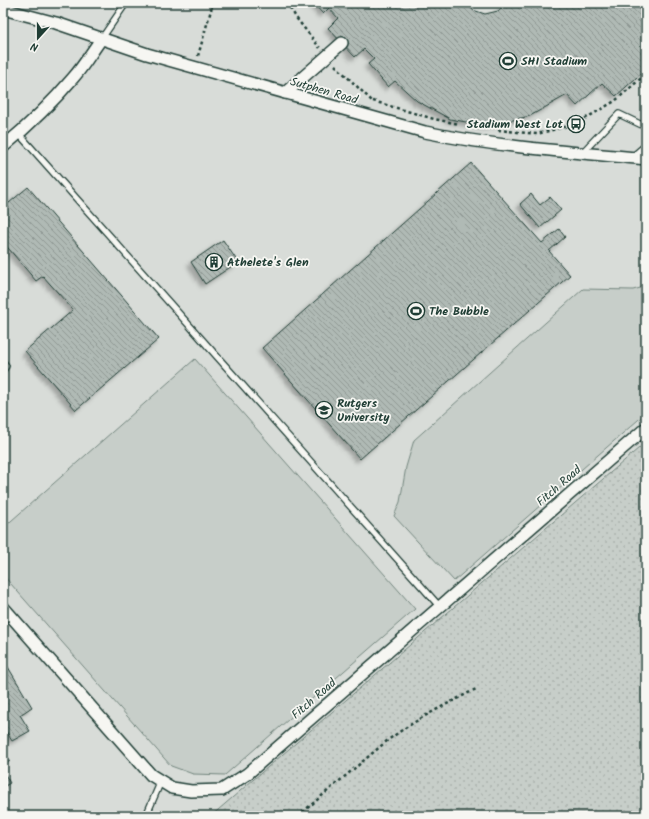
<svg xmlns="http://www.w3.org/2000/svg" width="649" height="819" font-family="Kalam,sans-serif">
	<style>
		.built { fill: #d8dcd8 }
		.grass { fill: url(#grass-dots); stroke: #73867e }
		.garden { fill: #c7cec9; stroke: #73867e }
		.building { fill: url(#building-back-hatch); stroke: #1f3d34; filter: url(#shadow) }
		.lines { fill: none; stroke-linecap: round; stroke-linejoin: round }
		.lane-casing { stroke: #1f3d34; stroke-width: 8 }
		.street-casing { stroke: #1f3d34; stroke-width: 14 }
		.path { stroke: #1f3d34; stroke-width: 2.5; stroke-dasharray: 3 3; stroke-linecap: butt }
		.lane { stroke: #f6f6f2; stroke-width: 5.5 }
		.street { stroke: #f6f6f2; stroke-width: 11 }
		.labels { text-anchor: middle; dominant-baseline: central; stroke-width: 3.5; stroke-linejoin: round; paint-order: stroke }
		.poi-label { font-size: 12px; font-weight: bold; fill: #1f3d34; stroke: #f6f6f2; text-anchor: start }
		.street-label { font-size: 12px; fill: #1f3d34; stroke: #f6f6f2 }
	</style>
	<defs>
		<pattern id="grass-dots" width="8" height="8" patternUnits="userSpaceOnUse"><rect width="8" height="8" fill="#c7cec9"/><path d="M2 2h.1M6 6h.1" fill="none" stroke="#aab2ad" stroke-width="1.8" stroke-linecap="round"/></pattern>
		<pattern id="building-back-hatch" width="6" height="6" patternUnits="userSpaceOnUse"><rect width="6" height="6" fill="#b0bab5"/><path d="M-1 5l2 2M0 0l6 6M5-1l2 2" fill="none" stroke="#8f9894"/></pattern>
		<filter id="shadow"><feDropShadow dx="-3.5" dy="3.5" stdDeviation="2" flood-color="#0004"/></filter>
	</defs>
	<rect width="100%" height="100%" fill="#e9ebe7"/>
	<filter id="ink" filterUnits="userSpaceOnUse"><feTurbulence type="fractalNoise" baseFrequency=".025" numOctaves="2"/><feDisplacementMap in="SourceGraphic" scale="8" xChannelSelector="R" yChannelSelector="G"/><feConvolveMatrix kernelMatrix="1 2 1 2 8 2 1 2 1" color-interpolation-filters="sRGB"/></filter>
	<g filter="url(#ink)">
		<!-- built -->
		<rect class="built" x="3" y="3" width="643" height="813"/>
		<!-- grass -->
		<path class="grass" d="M646,442v374h-435z"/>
		<!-- garden -->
		<g class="garden">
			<path d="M644,287l2,3v123l-192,168 -60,-65 6,-14 6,-35 8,-27 169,-151 50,1z"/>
			<path d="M195,359l220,250 -190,166 -32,-1 -22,-8 -168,-191v-47z"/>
		</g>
		<!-- building -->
		<g class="building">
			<path d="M313,3h154l6,7 12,4 13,-3 9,-8h139v66l-30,27 -14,-13 -25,23 -10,-11 -37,21 -43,10 -37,-7 -33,-18 -22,-20 -7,6 -20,-23 6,-5 -10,-10 -9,8 -27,-29 10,-10 -9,-10 -6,6z"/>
			<path d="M471,163l71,80 17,-14 6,8 -16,14 21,24 -210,184 -98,-111z"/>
			<path d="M28,187l131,152 -83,71 -51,-59 48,-41 -30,-34 -7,5 -33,-39v-34z"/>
			<path d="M531,194l9,11 10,-8 11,13 -21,18 -20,-24z"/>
			<path d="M223,240l15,22 -33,22 -14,-22z"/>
			<path d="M5,662l27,45 -12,8 10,16 -18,10 -9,-15v-63z"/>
			<path d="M7,756l3,5 -7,5v-8z"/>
			<path d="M3,771l7,12 -5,3 -2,-4z"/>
		</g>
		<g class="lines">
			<defs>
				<g id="lane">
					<path d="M102,38l24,-35"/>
					<path d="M19,134l421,473"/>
					<path d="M582,153l37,-39 27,13"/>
					<path d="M632,157l14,-12"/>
					<path d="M3,362l3,4 -3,4"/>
					<path d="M146,816l15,-35"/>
				</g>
				<g id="street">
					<path d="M3,9l53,14 91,31 278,78c72,15 147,20 221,27"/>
					<path d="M285,93l57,-50"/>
					<path d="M3,147c25,-21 49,-44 70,-69 11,-12 19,-27 29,-40"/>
					<path d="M3,607l148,168 21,13 19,3 31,-1 25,-16 399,-346"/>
				</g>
			</defs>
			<!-- lane casing -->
			<use href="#lane" class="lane-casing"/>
			<!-- street casing -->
			<use href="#street" class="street-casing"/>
			<!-- path -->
			<g class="path">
				<path d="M287,3l10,16 23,29"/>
				<path d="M198,56l15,-53"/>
				<path d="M335,65l38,37"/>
				<path d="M373,101l61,18 25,5"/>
				<path d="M498,130l39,4 39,-10 39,-23 31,-27"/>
				<path d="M298,816l90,-76c28,-21 59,-36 90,-52"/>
			</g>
			<!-- lane -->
			<use href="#lane" class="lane"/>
			<!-- street -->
			<use href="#street" class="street"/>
		</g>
	</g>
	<!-- icons -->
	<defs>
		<symbol id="stadium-ring" viewBox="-11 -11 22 22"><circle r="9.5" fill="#f6f6f2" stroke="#1f3d34" stroke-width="1.5"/><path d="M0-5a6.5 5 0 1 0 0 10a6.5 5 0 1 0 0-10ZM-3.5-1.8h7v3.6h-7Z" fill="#1f3d34"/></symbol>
		<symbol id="bus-ring" viewBox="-11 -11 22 22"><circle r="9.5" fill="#f6f6f2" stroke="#1f3d34" stroke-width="1.5"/><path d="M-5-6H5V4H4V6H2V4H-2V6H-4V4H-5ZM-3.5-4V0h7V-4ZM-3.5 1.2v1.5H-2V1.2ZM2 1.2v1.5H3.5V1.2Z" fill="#1f3d34"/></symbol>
		<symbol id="building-ring" viewBox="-11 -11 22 22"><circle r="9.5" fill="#f6f6f2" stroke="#1f3d34" stroke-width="1.5"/><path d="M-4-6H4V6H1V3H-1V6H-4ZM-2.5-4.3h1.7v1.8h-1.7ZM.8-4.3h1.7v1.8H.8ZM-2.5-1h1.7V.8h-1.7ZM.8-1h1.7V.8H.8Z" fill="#1f3d34"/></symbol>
		<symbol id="university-ring" viewBox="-11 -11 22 22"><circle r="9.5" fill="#f6f6f2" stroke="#1f3d34" stroke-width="1.5"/><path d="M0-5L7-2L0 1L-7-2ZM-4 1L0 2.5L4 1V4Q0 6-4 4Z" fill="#1f3d34"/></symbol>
	</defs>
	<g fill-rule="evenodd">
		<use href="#stadium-ring" x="498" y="51" width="20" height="20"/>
		<use href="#bus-ring" x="566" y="114" width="20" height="20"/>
		<use href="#building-ring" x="204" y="252" width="20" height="20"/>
		<use href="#stadium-ring" x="406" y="301" width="20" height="20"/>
		<use href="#university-ring" x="314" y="400" width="20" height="20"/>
	</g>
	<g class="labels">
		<!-- poi labels -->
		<g class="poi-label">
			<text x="521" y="61">SHI Stadium</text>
			<text x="563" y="124" text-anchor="end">Stadium West Lot</text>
			<text x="227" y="262">Athelete's Glen</text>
			<text x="429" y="311">The Bubble</text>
			<text x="337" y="403">Rutgers<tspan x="337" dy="14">University</tspan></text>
		</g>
		<!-- street labels -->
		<g class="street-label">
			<text transform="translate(324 91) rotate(16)">Sutphen Road</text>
			<text transform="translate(559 486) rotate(-41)">Fitch Road</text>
			<text transform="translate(314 699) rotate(-41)">Fitch Road</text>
		</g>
	</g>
	<!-- margin -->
	<rect width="649" height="819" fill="none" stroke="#f6f6f2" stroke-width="16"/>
	<rect x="8" y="8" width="633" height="803" fill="none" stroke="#1f3d34" stroke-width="1.5" filter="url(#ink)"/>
	<!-- north arrow -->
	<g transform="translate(38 38) rotate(201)" stroke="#f6f6f2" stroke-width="3" paint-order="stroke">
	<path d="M0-3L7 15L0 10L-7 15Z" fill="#1f3d34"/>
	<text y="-6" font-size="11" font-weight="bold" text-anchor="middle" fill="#1f3d34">N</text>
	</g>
</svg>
